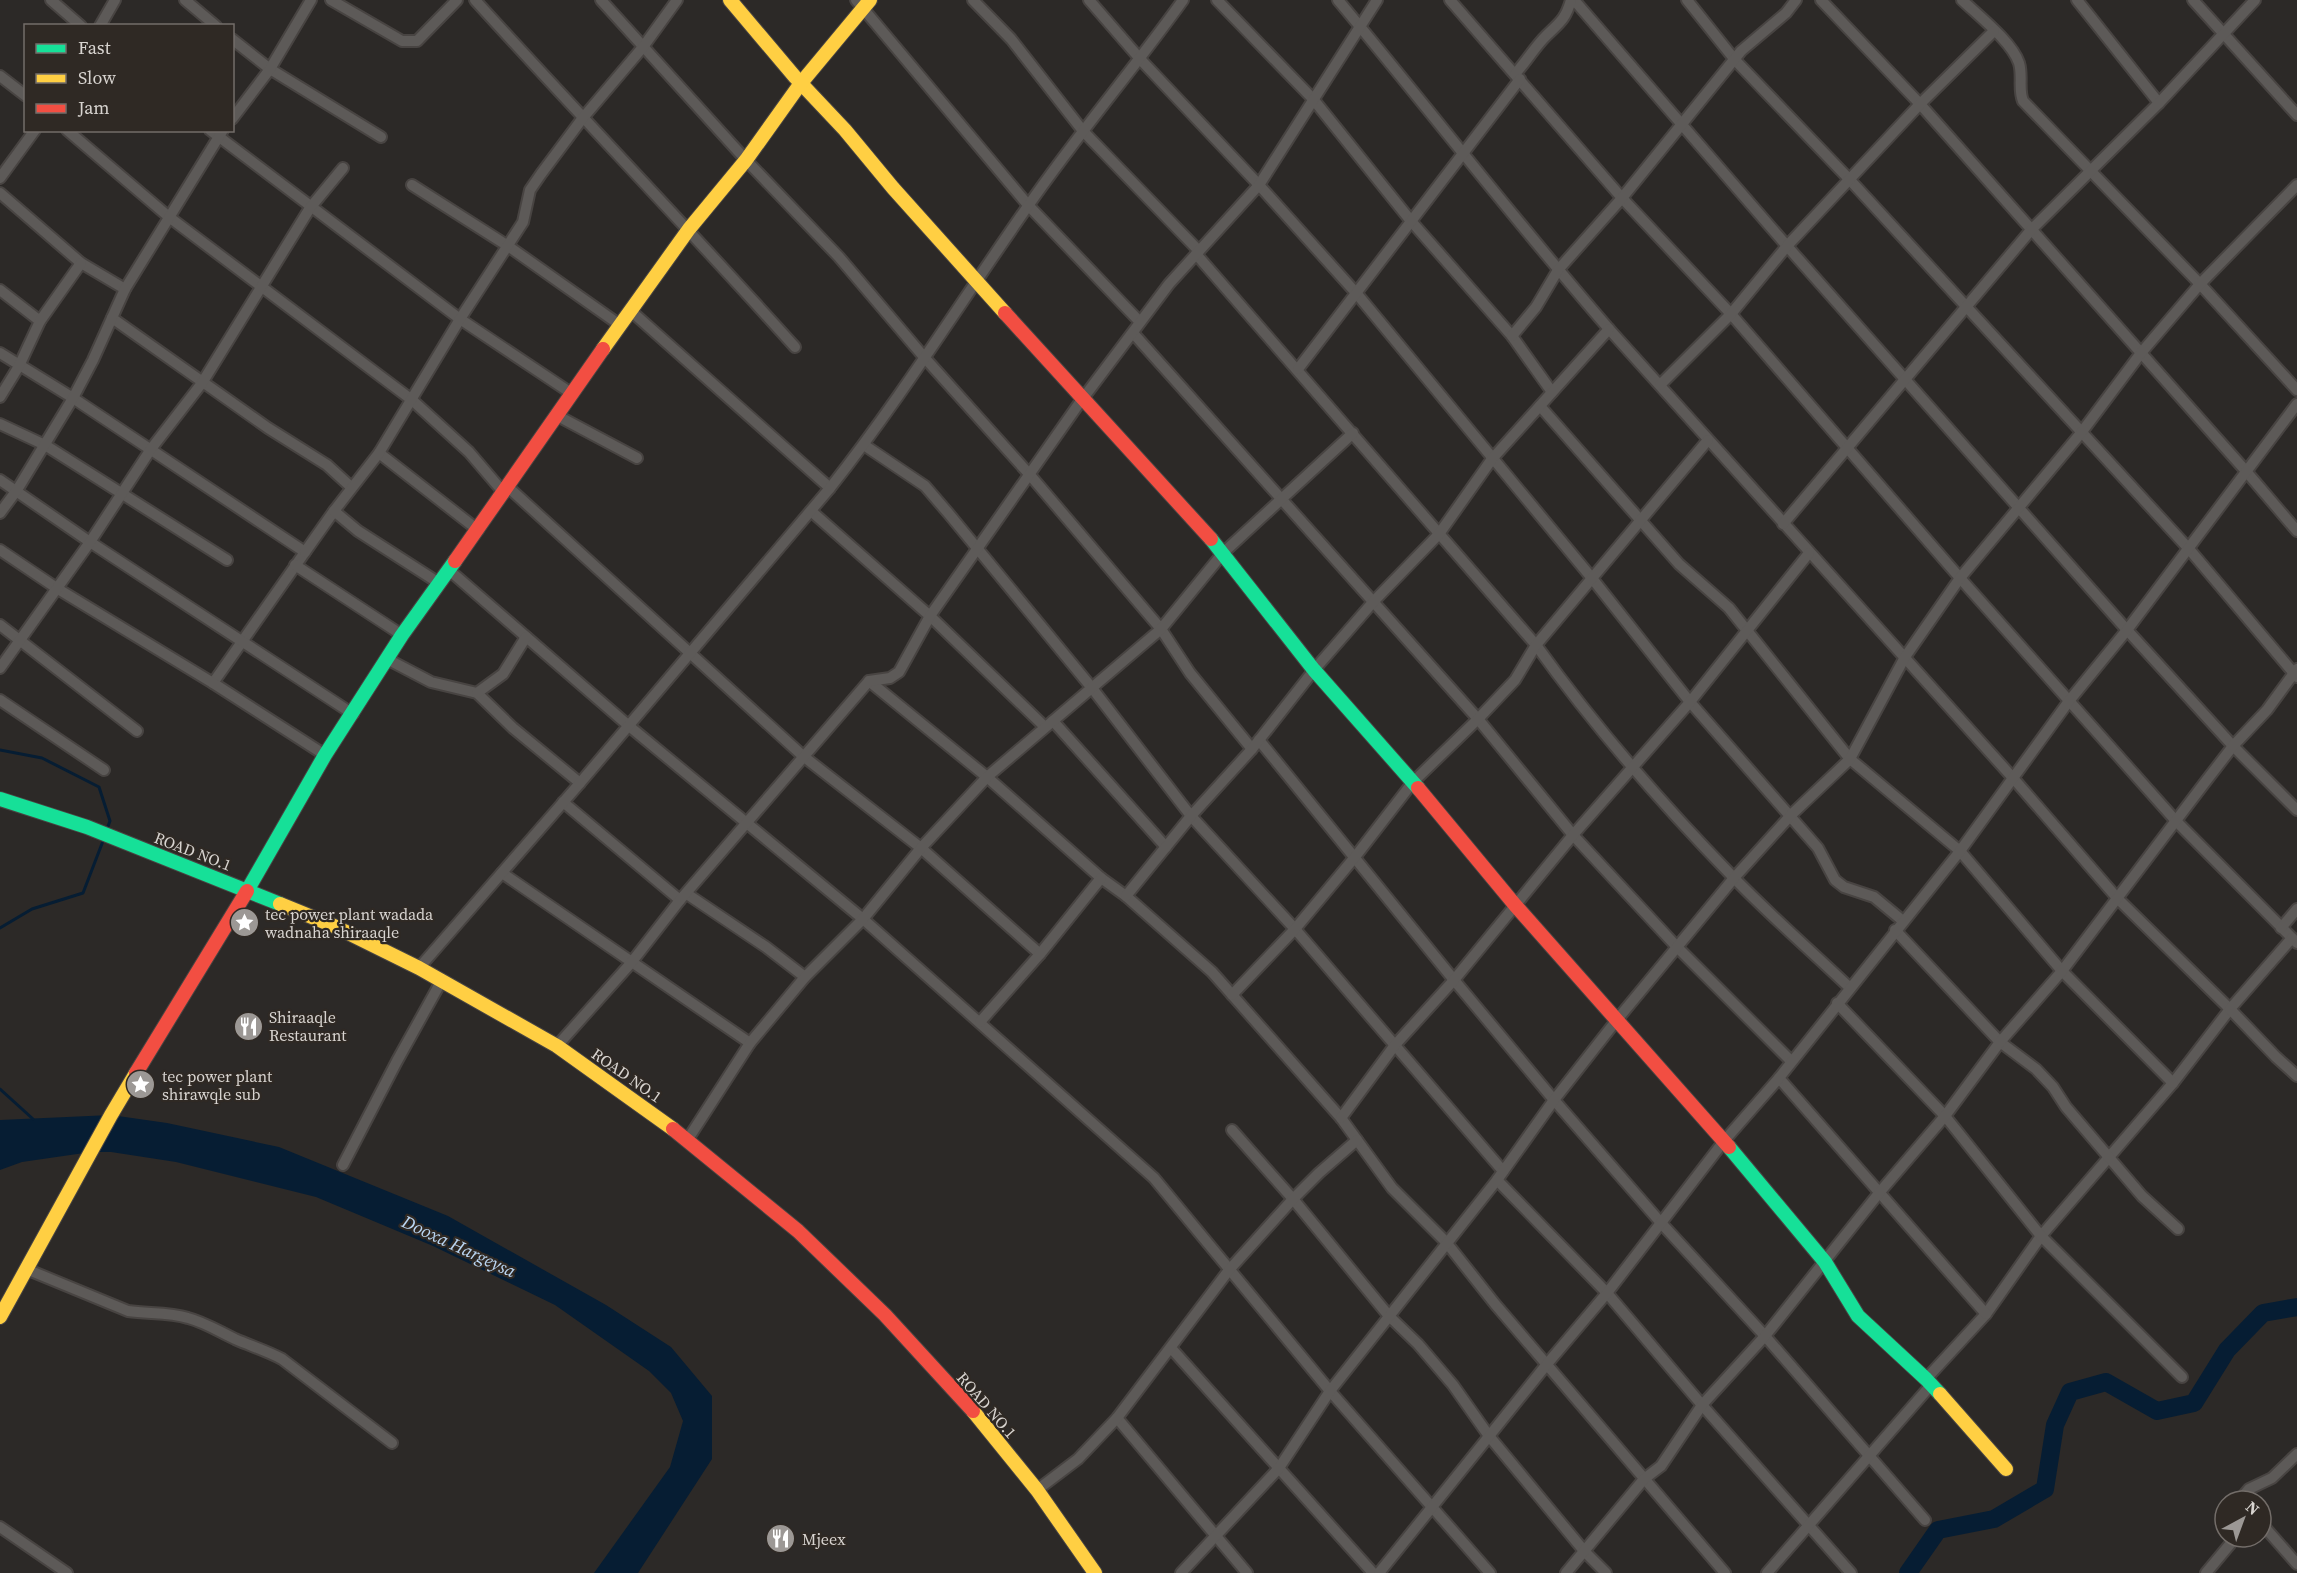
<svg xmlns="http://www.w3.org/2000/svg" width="2297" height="1573" font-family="'Source Serif 4',serif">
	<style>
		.water { fill: #061d33 }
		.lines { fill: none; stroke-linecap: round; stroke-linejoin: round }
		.stream { stroke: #061d33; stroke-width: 3 }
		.river { stroke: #061d33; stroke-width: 18 }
		.street-casing { stroke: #484442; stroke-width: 14 }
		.fast-casing { stroke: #484442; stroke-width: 16 }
		.slow-casing { stroke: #484442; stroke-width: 16 }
		.jam-casing { stroke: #484442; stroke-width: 16 }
		.street { stroke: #5d5a58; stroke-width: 10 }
		.fast { stroke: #16e098; stroke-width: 14 }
		.slow { stroke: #ffcf43; stroke-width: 14 }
		.jam { stroke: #f24e42; stroke-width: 14 }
		.labels { text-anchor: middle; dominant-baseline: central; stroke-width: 4.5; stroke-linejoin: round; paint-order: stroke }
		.street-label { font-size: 16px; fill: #d8d4d0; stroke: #2f2924 }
		.poi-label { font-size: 16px; fill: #d8d4d0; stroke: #2f2924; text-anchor: start }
		.water-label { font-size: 18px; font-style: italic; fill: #bad6f3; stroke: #2f2924 }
	</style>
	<rect width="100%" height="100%" fill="#2c2927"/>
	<!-- water -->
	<path class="water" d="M111,1115l56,8 112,24 169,69 158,89 65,42 41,49v63l-74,114h-44l76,-106 13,-46 -12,-28 -22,-22 -94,-66 -122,-59 -117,-49 -140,-35 -65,-10h-20l-69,10 -22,8v-50z"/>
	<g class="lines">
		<!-- stream -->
		<g class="stream">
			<path d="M0,750l42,8 57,29 11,34 -3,8"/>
			<path d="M0,928l32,-19 51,-16 20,-52"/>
			<path d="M0,1089l33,30"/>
		</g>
		<!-- river -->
		<path class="river" d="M1908,1573l30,-43 56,-11 51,-30 10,-64 15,-33 36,-10 51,29 37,-8 33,-53 36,-37 34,-6"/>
		<defs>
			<g id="street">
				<path d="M51,0l30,26"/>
				<path d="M185,0l31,26"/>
				<path d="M331,0l71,41h15l40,-41"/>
				<path d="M475,0c106,117 215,230 320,347"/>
				<path d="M601,0l145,160 93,97 85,100 106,118 131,154 29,44 62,76"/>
				<path d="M856,0l172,205 112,117"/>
				<path d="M973,0l38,39 72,92 116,120"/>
				<path d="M1089,0l52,60 118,125 98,109 234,283 99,125 128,146 17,32 9,7 30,10 29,24"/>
				<path d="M1217,0l96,99 98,122 101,115 40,56"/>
				<path d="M1338,0c91,109 178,222 271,329l404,449 105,121 112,110 -57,74 -132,153 -55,78 -60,65"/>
				<path d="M1450,0l172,198 109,116 229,264 216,243 121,122"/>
				<path d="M1574,0l220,254 333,376 106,116 64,64"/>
				<path d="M1687,0l48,60 115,120 339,369 108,128"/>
				<path d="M1821,0l99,104 325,366 52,61"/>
				<path d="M1962,0c17,16 50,42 57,63 4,13 -1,26 4,38l177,183 97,106"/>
				<path d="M2077,0l82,103"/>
				<path d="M2193,0l104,115"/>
				<path d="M100,26l15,-26"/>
				<path d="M232,39l38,30 111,68"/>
				<path d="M1515,74c10,-11 18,-24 28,-35 14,-15 22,-17 28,-39"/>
				<path d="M0,76l26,20"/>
				<path d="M232,119l38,-50 41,-69"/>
				<path d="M67,130l102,87 243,183 57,52 35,41"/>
				<path d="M210,130l250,189 111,74"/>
				<path d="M0,178l35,-48"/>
				<path d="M412,185l96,61 112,79"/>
				<path d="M0,193l81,70 44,26"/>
				<path d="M1196,254l340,391c59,82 127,160 198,233 37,38 77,73 116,110"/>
				<path d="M0,290l40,31"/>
				<path d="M631,311l199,177"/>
				<path d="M112,318l156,110 59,37 24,22"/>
				<path d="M1133,333l345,386 95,116 104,112 114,114"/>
				<path d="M1512,336l24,-29 22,-37 64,-72 119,-147 45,-38 10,-13"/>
				<path d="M0,353l73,45 232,154 -92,131"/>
				<path d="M1298,369l222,-290"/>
				<path d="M1660,385l71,-71 56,-68 133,-142 74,-73"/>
				<path d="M0,397l19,-31 21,-45 41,-58"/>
				<path d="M1540,406l139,158 50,44 121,151 110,92 102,120 111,112"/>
				<path d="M556,415l81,43"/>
				<path d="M0,424l45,21 182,115"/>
				<path d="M864,445l61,41 24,28 143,174 99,128 104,113 208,242"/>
				<path d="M379,453l99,77"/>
				<path d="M0,480l90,62 263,172"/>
				<path d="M508,487l295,269 118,92 119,106"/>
				<path d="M811,511l119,105 115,111"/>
				<path d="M0,513l17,-23 56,-92 20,-38 32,-71 98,-159"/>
				<path d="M1783,524l248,-294 128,-127 96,-103"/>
				<path d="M0,550l58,39 155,94 112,72"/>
				<path d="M305,552l29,-41"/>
				<path d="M295,565l107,70"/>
				<path d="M449,570l180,156 234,193 291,259 176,213 160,182"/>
				<path d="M439,583l-81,-52 -24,-20 45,-58 81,-134 63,-97 7,-32 11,-16 41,-55 61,-72 34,-47"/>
				<path d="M0,625l137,106"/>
				<path d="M387,659l44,23 46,11 36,35 67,55"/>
				<path d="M0,668l90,-126 61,-93 51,-66 108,-175 33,-40"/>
				<path d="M869,681l118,96 114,101 25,18 86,76 129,146 51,70 54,54 49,62 230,269"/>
				<path d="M477,693l26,-19 23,-37"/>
				<path d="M0,700l104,70"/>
				<path d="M1053,721l113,126"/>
				<path d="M1259,740l195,240 100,120 108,124 103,112 160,184"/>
				<path d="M563,802l117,98"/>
				<path d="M502,873l248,170"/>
				<path d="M687,894l79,53 39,30"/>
				<path d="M1126,896l65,-80 61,-67 62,-79 60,-69 65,-67 53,-75 117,-130"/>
				<path d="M2281,928l16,-19"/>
				<path d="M1895,930l105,112 36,27 17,18 13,20 76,89 36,33"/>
				<path d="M2292,938l-62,71 46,48 21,19"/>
				<path d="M419,968l161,-185 250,-295c71,-90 132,-188 198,-282 49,-71 105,-136 155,-206"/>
				<path d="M1232,995l63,-66 60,-72 58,-75 65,-63 37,-39 21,-35 172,-205"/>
				<path d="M1837,1003l108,113 96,120 141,141"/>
				<path d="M980,1022l60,-68 61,-76"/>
				<path d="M557,1046l74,-83 49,-63 189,-219 21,-3 9,-6 31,-56 148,-211 91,-121 90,-99 118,-185"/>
				<path d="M1779,1078l207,236"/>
				<path d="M1341,1118l54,-73 59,-65 119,-145 117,-133 119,-149"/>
				<path d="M1232,1130l61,69 96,117 29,28 35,41 36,51 96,116 21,21"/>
				<path d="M688,1139l62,-96 55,-66 58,-58 58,-71 66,-71 174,-148 62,-76 130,-120"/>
				<path d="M343,1165l54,-104 45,-81"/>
				<path d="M1497,1180l110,113 95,112 149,168"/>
				<path d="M26,1269l102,42c20,3 41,1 60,7 16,4 32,14 47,21 16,7 32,12 47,20l110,84"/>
				<path d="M1171,1348l202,225"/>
				<path d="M1117,1418l130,155"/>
				<path d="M1037,1490l41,-31 39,-41 112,-148 64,-71 26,-26 38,-33"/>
				<path d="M2239,1501l10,-12 23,-11 25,-24"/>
				<path d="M2261,1523l36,41"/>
				<path d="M0,1527l67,46"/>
				<path d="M1181,1573l98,-105 51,-77 167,-211 57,-80 62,-79 118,-143 57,-63 59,-56 55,-102 55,-79 121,-145 60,-80 59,-69 97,-99"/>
				<path d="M1379,1573l168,-209 60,-71 117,-152 55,-63 181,-227 109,-150 58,-71 170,-226"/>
				<path d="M1566,1573l78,-94 17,-13 41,-61 63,-69 114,-143 66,-77 55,-74 62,-71 144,-190 27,-35 34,-36 30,-41"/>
				<path d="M1767,1573l164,-188"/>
				<path d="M2206,1573l30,-36"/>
			</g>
			<g id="fast">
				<path d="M1211,539l103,131 104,118"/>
				<path d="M0,799l87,28 193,77"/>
				<path d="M247,891l78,-136 77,-120 53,-74"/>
				<path d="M1729,1147l96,115 33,54 68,63 14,15"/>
			</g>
			<g id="slow">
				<path d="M730,0l65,77 50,53 48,58 112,125"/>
				<path d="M603,349l86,-120 57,-69 55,-77 69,-83"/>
				<path d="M280,904l54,22 85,42 138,78 116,83"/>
				<path d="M0,1317l111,-202 25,-42"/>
				<path d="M1940,1394l66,75"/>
				<path d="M973,1411l64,79 58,83"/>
			</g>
			<g id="jam">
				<path d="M1005,313l206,226"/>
				<path d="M455,561l148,-212"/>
				<path d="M1418,788l97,117 214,242"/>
				<path d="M136,1073l111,-182"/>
				<path d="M673,1129l125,102 87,84 88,96"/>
			</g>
		</defs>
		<!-- street casing -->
		<use href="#street" class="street-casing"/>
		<!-- fast casing -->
		<use href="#fast" class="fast-casing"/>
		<!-- slow casing -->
		<use href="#slow" class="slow-casing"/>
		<!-- jam casing -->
		<use href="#jam" class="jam-casing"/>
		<!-- street -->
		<use href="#street" class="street"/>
		<!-- fast -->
		<use href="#fast" class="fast"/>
		<!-- slow -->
		<use href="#slow" class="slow"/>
		<!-- jam -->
		<use href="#jam" class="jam"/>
	</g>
	<!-- icons -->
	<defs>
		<symbol id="sight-disc" viewBox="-11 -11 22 22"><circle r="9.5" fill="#9c9895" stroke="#2f2924"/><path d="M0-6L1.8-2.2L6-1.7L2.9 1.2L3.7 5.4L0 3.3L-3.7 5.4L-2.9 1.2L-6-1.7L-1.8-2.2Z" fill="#fff"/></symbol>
		<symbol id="restaurant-disc" viewBox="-11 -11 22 22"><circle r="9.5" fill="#9c9895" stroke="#2f2924"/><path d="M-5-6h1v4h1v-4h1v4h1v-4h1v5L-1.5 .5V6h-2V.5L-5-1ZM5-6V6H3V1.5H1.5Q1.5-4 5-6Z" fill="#fff"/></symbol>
	</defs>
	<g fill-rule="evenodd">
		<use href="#sight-disc" x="228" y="906" width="33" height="33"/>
		<use href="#restaurant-disc" x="232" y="1010" width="33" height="33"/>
		<use href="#sight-disc" x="124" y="1068" width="33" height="33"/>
		<use href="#restaurant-disc" x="764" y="1522" width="33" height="33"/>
	</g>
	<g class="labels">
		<!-- street labels -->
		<g class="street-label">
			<text transform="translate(193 851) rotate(21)">ROAD NO.1</text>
			<text transform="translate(627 1075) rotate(35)">ROAD NO.1</text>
			<text transform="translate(987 1405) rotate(49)">ROAD NO.1</text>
		</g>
		<!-- poi labels -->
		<g class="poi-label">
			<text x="265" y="914">tec power plant wadada<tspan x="265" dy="18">wadnaha shiraaqle</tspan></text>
			<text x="269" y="1017">Shiraaqle<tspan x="269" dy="18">Restaurant</tspan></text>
			<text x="162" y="1076">tec power plant<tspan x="162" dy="18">shirawqle sub</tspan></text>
			<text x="802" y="1539">Mjeex</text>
		</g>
		<!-- water labels -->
		<g class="water-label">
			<text transform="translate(459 1246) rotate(25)">Dooxa Hargeysa</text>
		</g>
	</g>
	<!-- legend -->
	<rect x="24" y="24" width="210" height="108" fill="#2f2924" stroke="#736d69" stroke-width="1.5"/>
	<rect x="36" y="44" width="30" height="9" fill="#16e098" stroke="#736d69" stroke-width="1.5"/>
	<text x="78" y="54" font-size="18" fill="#d8d4d0">Fast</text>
	<rect x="36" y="74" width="30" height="9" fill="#ffcf43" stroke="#736d69" stroke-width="1.5"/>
	<text x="78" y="84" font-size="18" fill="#d8d4d0">Slow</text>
	<rect x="36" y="104" width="30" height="9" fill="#f24e42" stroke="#736d69" stroke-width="1.5"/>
	<text x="78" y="114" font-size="18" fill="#d8d4d0">Jam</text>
	<!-- north arrow -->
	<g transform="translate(2243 1519) rotate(41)"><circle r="28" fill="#2f2924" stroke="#736d69" stroke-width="1.5"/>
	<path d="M0-4.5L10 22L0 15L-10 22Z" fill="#9c9895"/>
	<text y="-9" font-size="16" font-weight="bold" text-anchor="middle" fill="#d8d4d0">N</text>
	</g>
</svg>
